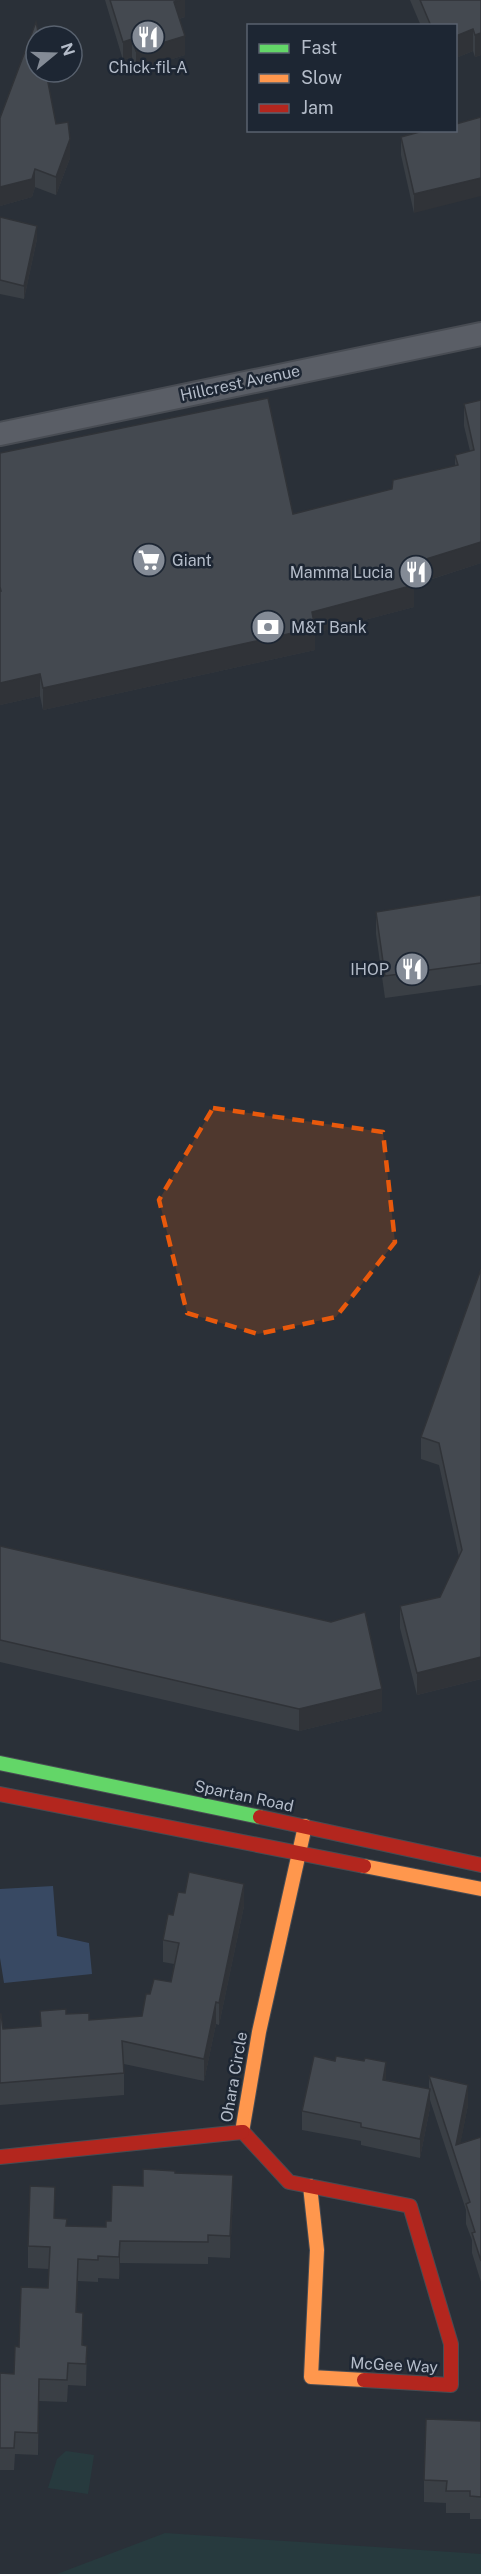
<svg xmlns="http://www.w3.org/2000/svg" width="481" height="2574" font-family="'Public Sans',sans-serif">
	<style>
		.green { fill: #273a3e }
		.water { fill: #384963 }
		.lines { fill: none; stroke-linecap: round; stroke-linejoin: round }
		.street-casing { stroke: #484c53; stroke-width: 26 }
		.fast-casing { stroke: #484c53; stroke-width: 16 }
		.slow-casing { stroke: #484c53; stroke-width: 16 }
		.jam-casing { stroke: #484c53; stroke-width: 16 }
		.street { stroke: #5a5e66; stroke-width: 22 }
		.fast { stroke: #63d668; stroke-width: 14 }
		.slow { stroke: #ff974d; stroke-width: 14 }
		.jam { stroke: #b3261e; stroke-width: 14 }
		.wall { fill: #3a3f45 }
		.shaded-wall { fill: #303338 }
		.building { fill: #444950; stroke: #303338; stroke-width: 1.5 }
		.marked { fill: #e8590c; fill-opacity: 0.2; stroke: #e8590c; stroke-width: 4.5; stroke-dasharray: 12 8; stroke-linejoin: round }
		.labels { text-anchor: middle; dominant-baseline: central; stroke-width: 5; stroke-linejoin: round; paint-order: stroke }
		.poi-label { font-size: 16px; fill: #b4bcc9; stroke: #1d2633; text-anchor: start }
		.street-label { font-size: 16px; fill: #b4bcc9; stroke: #1d2633 }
	</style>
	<rect width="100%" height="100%" fill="#2a3038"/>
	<!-- green -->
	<g class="green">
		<path d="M66,2451l28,4 -6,39 -40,-6 9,-29z"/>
		<path d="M165,2533l316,21v20h-424z"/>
	</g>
	<!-- water -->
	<path class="water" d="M53,1886l4,50 32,7 3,31 -88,9 -4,-25v-69z"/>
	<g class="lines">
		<defs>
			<path id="street" d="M0,434l481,-100"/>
			<path id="fast" d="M0,1763l260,54"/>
			<g id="slow">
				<path d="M364,1866l117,23"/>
				<path d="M242,2132l17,-100 46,-206"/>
				<path d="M310,2186l7,64 -6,127 53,3"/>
			</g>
			<g id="jam">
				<path d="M0,1794l364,72"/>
				<path d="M260,1817l221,48"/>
				<path d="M243,2132l46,50 121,24 41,138v41l-87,-5"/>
				<path d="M0,2157l242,-25"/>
			</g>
		</defs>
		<!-- street casing -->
		<use href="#street" class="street-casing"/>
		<!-- fast casing -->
		<use href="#fast" class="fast-casing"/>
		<!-- slow casing -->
		<use href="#slow" class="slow-casing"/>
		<!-- jam casing -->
		<use href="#jam" class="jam-casing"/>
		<!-- street -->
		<use href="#street" class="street"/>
		<!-- fast -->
		<use href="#fast" class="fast"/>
		<!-- slow -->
		<use href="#slow" class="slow"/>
		<!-- jam -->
		<use href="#jam" class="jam"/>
	</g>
	<!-- wall -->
	<g class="wall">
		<path d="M105,0h80v17l-6,2 6,36 -49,15 -4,-13 -9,3z"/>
		<path d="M410,0h71v55l-6,2 -2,-6 -17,7v-32h-35z"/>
		<path d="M0,118l56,6 14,34 -14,37 -21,-8 -3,10 -32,9z"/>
		<path d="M427,130l-13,83 -13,-58v-18z"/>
		<path d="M0,219l37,20 -13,60 -24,-5z"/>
		<path d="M481,400v163l-67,22v22l-99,26v17l-272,60 -3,-14 -40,9v-252l293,61 99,-25 63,-23v-11l15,-4 -6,-25v-22z"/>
		<path d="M481,895v90l-96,13 -9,-64v-22z"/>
		<path d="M481,1269v410l-64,16 -17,-67v-22l40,-9 19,-40 -20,-92 -18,-6v-22z"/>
		<path d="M0,1546l331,76 51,89 -83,20 -299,-69z"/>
		<path d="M244,1906l-25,119 -3,-1 -12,57 -80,-17v31l-124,10v-91l3,15 37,-3v-15l26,3 23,6 53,-4 8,-22 21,-12 3,-18 -11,-2v-22l10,-25z"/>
		<path d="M429,2076l39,29 -8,39 21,-7v145l-9,-29v-13l-6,-16v-14l-36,-110v8l-10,50 -59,-13v-4l-59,-11v-19l84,-31 43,9z"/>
		<path d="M175,2173l58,24 -3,61 -22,-1v7l-88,-1 -1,16 -21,-1v4l-20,-1 -2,31 7,33 4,1 -1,40 -18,-1 -1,17 -28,-1 -1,54 -23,-1 -1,16h-14v-97l14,1 5,-27 29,-59 1,-19 -21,-1v-22l27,-28 12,8 39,1 37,-41z"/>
		<path d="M481,2421v98h-11v-6h-24v-10l-22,-1v-22z"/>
	</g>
	<!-- shaded-wall -->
	<g class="shaded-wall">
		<path d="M180,0h5v17l-11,3v-18z"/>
		<path d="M473,29v22l-17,7v-22z"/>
		<path d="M481,33v22l-6,2v-22z"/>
		<path d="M185,36v19l-49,15v-19z"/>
		<path d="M132,39v18l-9,3v-18z"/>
		<path d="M70,139v19l-14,37v-18z"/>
		<path d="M35,169v18l-3,10 -32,9v-19z"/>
		<path d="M481,178v18l-67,17v-19z"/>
		<path d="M37,226v13l-13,60v-13z"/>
		<path d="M481,542v21l-71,23v-22z"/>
		<path d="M414,585v22l-99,26v17l-272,60v-22l269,-76z"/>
		<path d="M40,674v22l-40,9v-22z"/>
		<path d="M481,1657v22l-64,16v-22z"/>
		<path d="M382,1689v22l-83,20v-22z"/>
		<path d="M244,1884v22l-25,119v-22z"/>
		<path d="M216,2002v22l-12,57v-22z"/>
		<path d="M386,2062v18h-3z"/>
		<path d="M468,2085v20l-11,56 -1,-16z"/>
		<path d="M430,2089v19l-10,50v-19z"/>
		<path d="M233,2175v22l-3,61v-22z"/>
		<path d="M120,2241v22l-1,16v-22z"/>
		<path d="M78,2259v22l-2,53v-22z"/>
		<path d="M39,2379v22l-1,54v-22z"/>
	</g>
	<!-- building -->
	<g class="building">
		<path d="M110,0h70l-6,2 11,34 -49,15 -4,-12 -9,3z"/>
		<path d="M420,0h61v33l-6,2 -2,-6 -17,7v-10h-25z"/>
		<path d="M36,22l3,14h-3v36h10l10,52 12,-2 2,17 -14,38 -21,-8 -3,10 -32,8v-69z"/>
		<path d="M481,117v61l-67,16 -13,-57 26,-7h29v-6z"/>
		<path d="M0,217l37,9 -13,60 -24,-6z"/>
		<path d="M268,398l25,116 99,-25 1,-9 65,-15 -3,-10 19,-5 -10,-46 17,-4v142l-71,22 4,21 -102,27 3,16 -272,60 -3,-14 -40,9v-92h1l-1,-4v-134z"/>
		<path d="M481,895v68l-96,13 -9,-64z"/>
		<path d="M481,1269v388l-64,16 -17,-67 40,-9 22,-47 -23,-107 -18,-6z"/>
		<path d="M0,1546l331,76 34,-10 17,77 -83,20 -299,-69z"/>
		<path d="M189,1872l55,12 -25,119 -3,-1 -12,57 -82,-18 2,32 -124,10v-69h1l2,15 38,-3 -1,-15 26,-2v5l23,-1v7l53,-4 4,-22h4l4,-15 17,3 8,-39 -16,-3 5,-26 5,1 5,-23 7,1z"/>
		<path d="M314,2056l21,5 1,-5 28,5 1,-3 21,4 -3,18 47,9 -10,50 -59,-12v-4l-59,-12z"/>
		<path d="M429,2076l39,9 -12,60 25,-8v124l-9,-28 3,-1 -9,-28 4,-2z"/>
		<path d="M143,2169l32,2v2l58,2 -3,61 -22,-1v7l-88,-1 -1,16 -21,-1v4l-20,-1 -2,53 7,1 -1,32 5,1 -1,18 -18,-1 -1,17 -28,-1 -1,54 -23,-1 -1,16h-14v-75l14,1 1,-28 4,1 2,-60 27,1 2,-41 -22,-1 2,-60 25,1 -1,31 13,1 -1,7 40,1v-6h5l1,-36 31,1z"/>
		<path d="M426,2419l55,2v76l-11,-1v-5h-24l1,-10 -23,-1z"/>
	</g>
	<!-- marked area -->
	<path class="marked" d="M213,1108l170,24 12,110 -59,75 -78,17 -71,-21 -28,-113z"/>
	<!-- icons -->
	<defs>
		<symbol id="restaurant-disc" viewBox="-11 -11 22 22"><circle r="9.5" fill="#848b96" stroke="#1d2633"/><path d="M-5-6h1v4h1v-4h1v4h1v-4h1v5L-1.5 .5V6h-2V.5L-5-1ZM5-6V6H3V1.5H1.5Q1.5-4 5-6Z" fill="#fff"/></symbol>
		<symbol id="supermarket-disc" viewBox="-11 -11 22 22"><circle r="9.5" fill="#848b96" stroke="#1d2633"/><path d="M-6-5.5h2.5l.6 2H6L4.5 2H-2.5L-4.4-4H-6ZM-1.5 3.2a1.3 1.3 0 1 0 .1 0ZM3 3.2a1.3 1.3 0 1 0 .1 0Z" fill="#fff"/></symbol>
		<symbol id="bank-disc" viewBox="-11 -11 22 22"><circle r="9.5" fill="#848b96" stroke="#1d2633"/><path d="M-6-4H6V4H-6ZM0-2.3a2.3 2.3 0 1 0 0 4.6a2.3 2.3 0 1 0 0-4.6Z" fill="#fff"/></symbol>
	</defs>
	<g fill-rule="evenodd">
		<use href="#restaurant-disc" x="129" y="18" width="38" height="38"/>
		<use href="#supermarket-disc" x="130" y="541" width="38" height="38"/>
		<use href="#restaurant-disc" x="397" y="553" width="38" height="38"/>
		<use href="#bank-disc" x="249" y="608" width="38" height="38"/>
		<use href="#restaurant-disc" x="393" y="950" width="38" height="38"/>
	</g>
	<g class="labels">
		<!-- poi labels -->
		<g class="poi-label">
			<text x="148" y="67" text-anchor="middle">Chick-fil-A</text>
			<text x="172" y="560">Giant</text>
			<text x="393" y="572" text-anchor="end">Mamma Lucia</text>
			<text x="291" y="627">M&amp;T Bank</text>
			<text x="389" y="969" text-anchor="end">IHOP</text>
		</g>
		<!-- street labels -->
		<g class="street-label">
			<text transform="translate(240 383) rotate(-12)">Hillcrest Avenue</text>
			<text transform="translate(244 1796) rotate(12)">Spartan Road</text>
			<text transform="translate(234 2077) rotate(-80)">Ohara Circle</text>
			<text transform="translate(394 2365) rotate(3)">McGee Way</text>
		</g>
	</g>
	<!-- legend -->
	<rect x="247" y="24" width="210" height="108" fill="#1d2633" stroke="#59626f" stroke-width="1.5"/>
	<rect x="259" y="44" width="30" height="9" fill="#63d668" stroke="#59626f" stroke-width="1.5"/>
	<text x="301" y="54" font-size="18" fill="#b4bcc9">Fast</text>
	<rect x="259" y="74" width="30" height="9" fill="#ff974d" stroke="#59626f" stroke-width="1.5"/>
	<text x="301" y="84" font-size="18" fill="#b4bcc9">Slow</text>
	<rect x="259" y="104" width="30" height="9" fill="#b3261e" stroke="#59626f" stroke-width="1.5"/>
	<text x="301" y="114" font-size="18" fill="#b4bcc9">Jam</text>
	<!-- north arrow -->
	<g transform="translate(54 54) rotate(71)"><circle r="28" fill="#1d2633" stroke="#59626f" stroke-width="1.5"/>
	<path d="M0-4.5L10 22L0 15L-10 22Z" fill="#848b96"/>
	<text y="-9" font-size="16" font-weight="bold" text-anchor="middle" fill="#b4bcc9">N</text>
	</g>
</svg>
